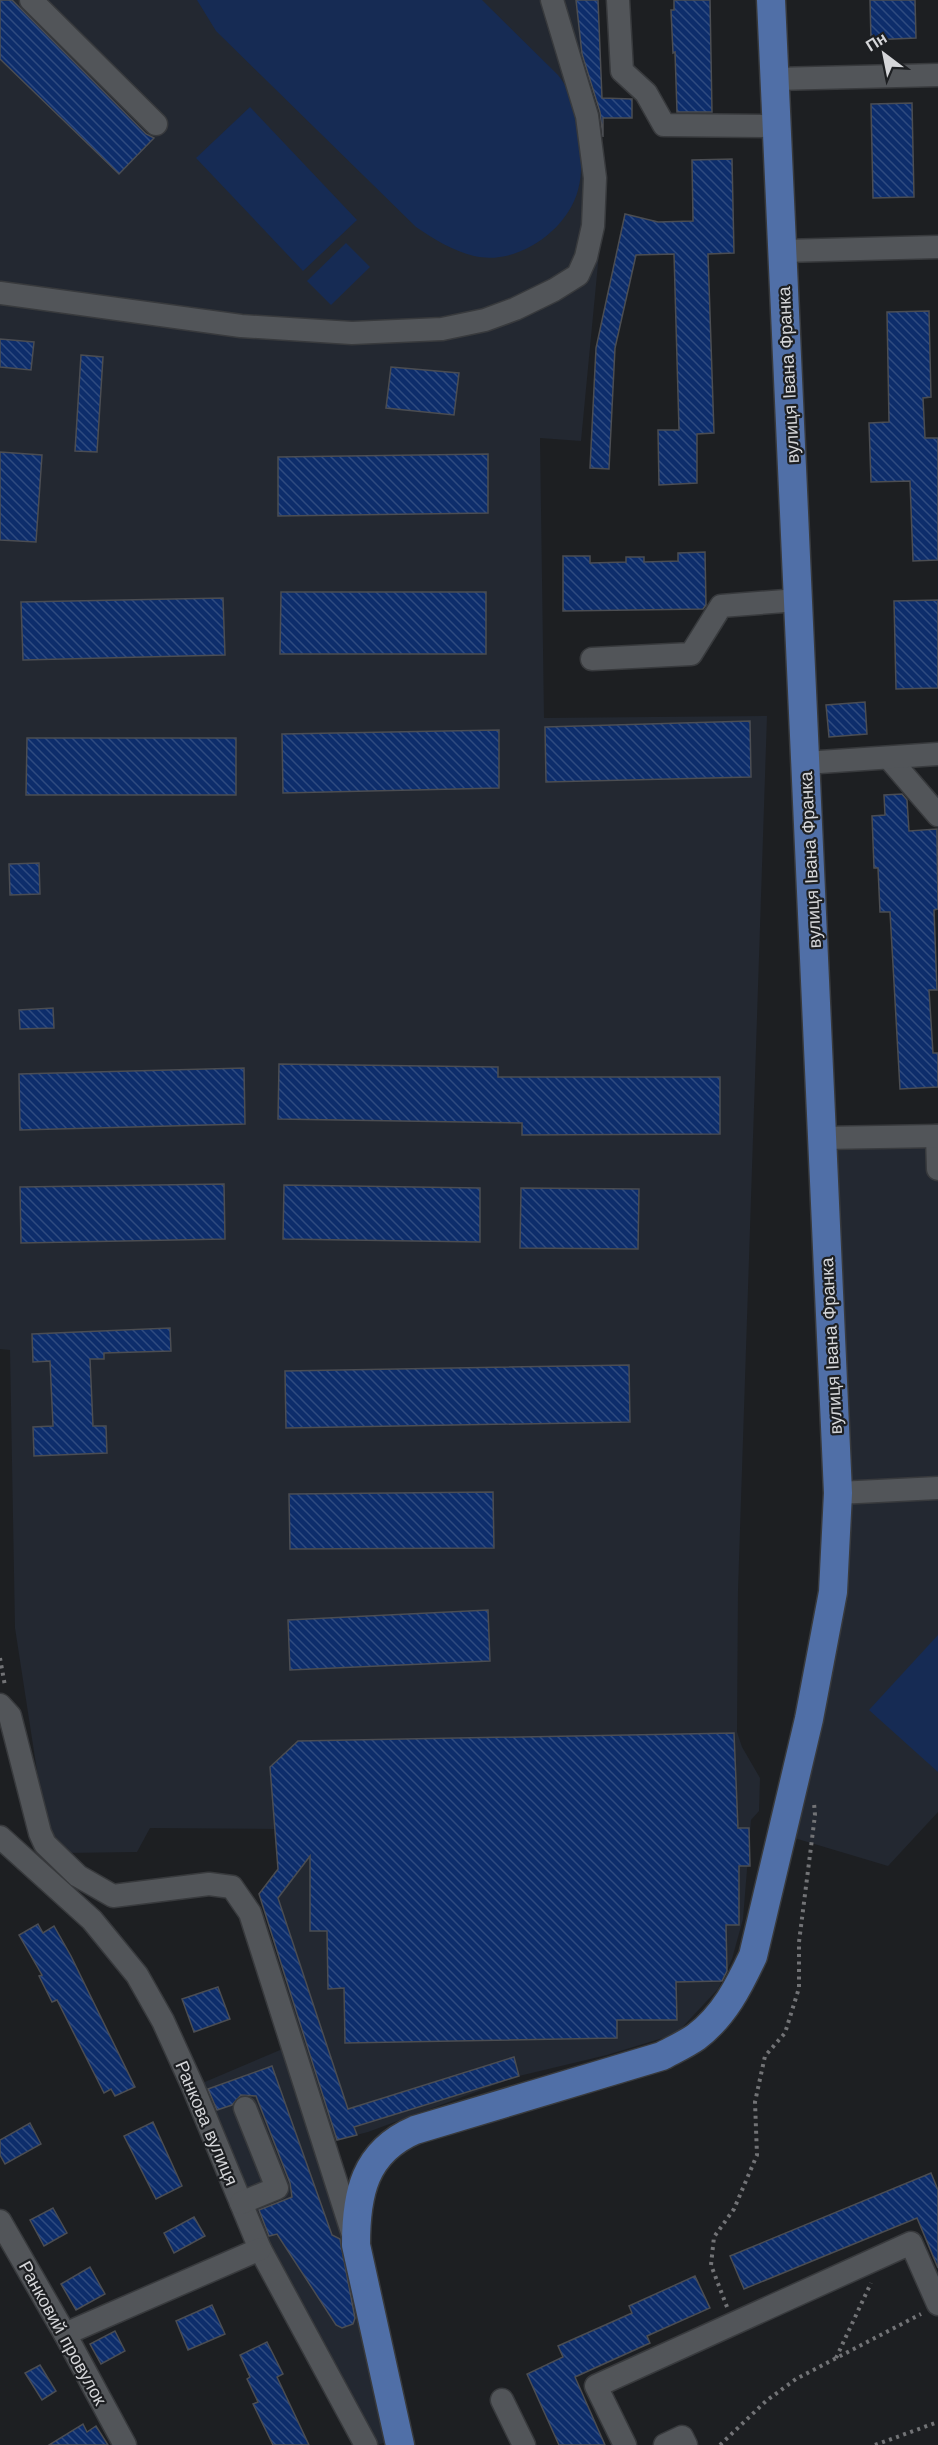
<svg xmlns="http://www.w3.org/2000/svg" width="938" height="2445" font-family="'Work Sans',sans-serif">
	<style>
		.built { fill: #232831 }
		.park { fill: #162b54 }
		.building { fill: url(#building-back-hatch); stroke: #4b4d52; stroke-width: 1.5 }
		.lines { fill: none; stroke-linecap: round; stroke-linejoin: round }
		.minor-casing { stroke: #383a3d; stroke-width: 25 }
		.major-casing { stroke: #383a3d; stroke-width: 31 }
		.path { stroke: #727376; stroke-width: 4; stroke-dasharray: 3 4.5; stroke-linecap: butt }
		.minor { stroke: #525559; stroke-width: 22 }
		.major { stroke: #506fa7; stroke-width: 28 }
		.labels { text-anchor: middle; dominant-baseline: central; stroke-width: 4.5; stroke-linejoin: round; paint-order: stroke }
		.street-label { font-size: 18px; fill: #d5d6d9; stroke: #1d1f22 }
	</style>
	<defs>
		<pattern id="building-back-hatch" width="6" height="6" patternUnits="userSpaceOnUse" patternTransform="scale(1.5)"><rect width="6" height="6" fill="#0d2d6b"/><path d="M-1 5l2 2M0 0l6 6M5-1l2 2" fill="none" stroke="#2f4b80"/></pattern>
	</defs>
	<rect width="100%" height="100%" fill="#1d1f22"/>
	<!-- built -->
	<g class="built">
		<path d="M0,0h579l26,191 -24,250 -41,-3 4,280 223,-2 -29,874 -1,142 5,15 18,31 -1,33 -8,9 -8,99 -11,40 -14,30 -42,45 -69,21 -88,21 -151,56 -35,9 -74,-247 19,-25 -3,-40 -125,-1 -13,24 -72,1 -18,-17 -32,-208 -5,-278 -10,-1z"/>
		<path d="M938,1127v685l-50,54 -97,-29 51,-244 -12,-462z"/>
		<path d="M292,2045l106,392 -20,8h-12l-173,-358z"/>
	</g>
	<!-- park -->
	<g class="park">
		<path d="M197,0h285l76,75c16,21 17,35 21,60 2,19 4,37 -1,55 -11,41 -61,76 -104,66 -21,-5 -40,-17 -58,-29l-200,-196z"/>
		<path d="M250,107l107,113 -54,51 -107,-113z"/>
		<path d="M346,243l24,24 -39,38 -24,-24z"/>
		<path d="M938,1635v137l-69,-62z"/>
	</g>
	<!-- building -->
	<g class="building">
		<path d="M0,0h12l134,134 8,4 -35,36 -119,-115z"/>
		<path d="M576,0h22l4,98 30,1v19h-29v19l-3,-25 -18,-58z"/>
		<path d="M674,0h36l2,112h-35l-2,-60 -2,1 -2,-43h3z"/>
		<path d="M870,0h45l1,38 -45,2z"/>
		<path d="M912,103l2,94 -41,1 -2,-94z"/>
		<path d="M732,159l2,94 -26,1 6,179 -17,1v49l-38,2 -1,-55h21l-5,-176 -38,1 -21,93 -6,121 -19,-1 6,-120 29,-134 33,8 35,-1 -1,-61z"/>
		<path d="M929,311l2,86 -8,1 2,40h13v122l-25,1 -3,-80 -39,1 -2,-59 20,-1 -2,-110z"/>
		<path d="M0,339l34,3 -3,28 -31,-3z"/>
		<path d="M81,355l22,2 -6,95 -22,-1z"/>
		<path d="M391,367l68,6 -5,42 -68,-7z"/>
		<path d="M0,452l42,3 -6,87 -36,-2z"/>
		<path d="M488,454v59l-210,3v-59z"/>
		<path d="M705,552l1,53 -3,4 -140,2v-55h27v7l36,-1v-5h18v5l34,-1v-8z"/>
		<path d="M281,592h205v62h-206z"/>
		<path d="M223,598l2,57 -202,5 -2,-58z"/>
		<path d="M938,600v88l-42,1 -2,-88z"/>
		<path d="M865,702l2,32 -38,3 -3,-32z"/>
		<path d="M750,721l1,56 -205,5 -1,-55z"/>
		<path d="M499,730v58l-216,5 -1,-59z"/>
		<path d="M27,738h209v57h-210z"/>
		<path d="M902,794l5,6 2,31 28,-2 1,80 -4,1 3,80h-8l4,63h5v34l-38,2 -10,-177h-10l-2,-44h-4l-2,-52 13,-1 -1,-20z"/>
		<path d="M39,863l1,31 -30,1 -1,-31z"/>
		<path d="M53,1008l1,20 -34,1 -1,-19z"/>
		<path d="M279,1064l219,3v10h222v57l-198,1v-12l-244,-4z"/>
		<path d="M244,1068l1,56 -225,6 -1,-56z"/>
		<path d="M224,1184l1,55 -204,4 -1,-56z"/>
		<path d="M284,1185l196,3v54l-197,-3z"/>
		<path d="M521,1188l118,1 -1,60 -118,-1z"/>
		<path d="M170,1328l1,23 -67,2v6h-14l3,67h13l1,27 -73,3 -1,-29 20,-1 -3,-65 -17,1 -1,-28z"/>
		<path d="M629,1365l1,57 -344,6 -1,-57z"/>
		<path d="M493,1492l1,56 -204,1 -1,-55z"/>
		<path d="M488,1610l2,51 -200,9 -2,-50z"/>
		<path d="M734,1733l4,95h11l1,38h-11v59h-13l1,46 -5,10 -46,1 1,38h-60v18l-272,5 -1,-55 -16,1 -1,-58h-17v-75l-32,42 70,211 166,-52 5,19 -165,51 3,8 -20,5 -78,-246 19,-25 -8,-102 28,-26z"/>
		<path d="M38,1924l5,9 11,-7 17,30 64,131 -20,9 -4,-7 -7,4 -47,-93 -5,2 -13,-26 3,-1 -23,-40z"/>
		<path d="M218,1987l12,32 -36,13 -12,-33z"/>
		<path d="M272,2066l60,169 8,4 15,79 -2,6 -11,4 -6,-3 -59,-91 -8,2 -10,-26 33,-13 -2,-14 -34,-87 -15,-1 -9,10 -15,5 -9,-21z"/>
		<path d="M153,2122l29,64 -26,13 -32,-63z"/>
		<path d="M30,2123l11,21 -36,20 -5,-9v-15z"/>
		<path d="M931,2173l7,17v78l-21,-50 -173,71 -14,-33z"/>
		<path d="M53,2208l14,25 -23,13 -14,-26z"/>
		<path d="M194,2217l11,19 -31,17 -10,-20z"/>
		<path d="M90,2267l15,27 -29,16 -15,-26z"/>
		<path d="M695,2276l15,32 -63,28 3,7 -75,34 30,68h-46l-32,-71 36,-17 -5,-11 74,-33 -3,-7z"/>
		<path d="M212,2305l13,29 -37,16 -12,-29z"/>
		<path d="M115,2331l10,20 -24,13 -11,-20z"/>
		<path d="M267,2342l16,32 -6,3 32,68h-36l-20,-41 5,-2 -11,-23 3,-2 -10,-22z"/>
		<path d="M40,2365l16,26 -14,9 -17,-27z"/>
		<path d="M83,2424l4,8 9,-6 12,19h-59z"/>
	</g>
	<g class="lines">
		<defs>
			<g id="minor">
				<path d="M31,0l125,124"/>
				<path d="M618,0l4,71 24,22 18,32 113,1"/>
				<path d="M775,79l163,-4"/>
				<path d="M783,251l155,-4"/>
				<path d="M0,293l241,33 111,7 90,-4 43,-9 30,-11 39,-19 24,-15 8,-18 7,-31 2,-48 -8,-62 -35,-116"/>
				<path d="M592,659l99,-5 30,-48 77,-6"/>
				<path d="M889,758l49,57"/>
				<path d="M805,763l133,-9"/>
				<path d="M937,1136l1,33"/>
				<path d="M822,1138l116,-2"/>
				<path d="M838,1493l100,-5"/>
				<path d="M0,1705l10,11 30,117 5,11 33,32 35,20 96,-12 23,3 18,26 103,322"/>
				<path d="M0,1837l92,83 45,55 26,46 30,66 67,162 106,196"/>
				<path d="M241,2203l36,-15 -32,-80"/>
				<path d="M0,2221l65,113 60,111"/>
				<path d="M65,2334l195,-85"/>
				<path d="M502,2400l22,45"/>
				<path d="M625,2445l-29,-59 315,-143 27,61"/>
				<path d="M665,2445l17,-8 4,8"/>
			</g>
			<path id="major" d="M400,2445l-44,-200c0,-51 8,-93 59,-115l247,-74c11,-6 24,-12 34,-19 28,-21 43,-51 57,-81l56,-237 24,-127 5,-99 -67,-1493"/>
		</defs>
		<!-- minor casing -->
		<use href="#minor" class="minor-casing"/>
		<!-- major casing -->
		<use href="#major" class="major-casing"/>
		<!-- path -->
		<g class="path">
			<path d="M0,1658l5,28"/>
			<path d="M727,2307l-16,-42 3,-28 20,-28 23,-54 -2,-53 10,-46 20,-23 14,-45v-46l16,-127 -1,-12"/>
			<path d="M836,2358l35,-75"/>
			<path d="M720,2445l46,-44 30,-22 125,-65"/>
			<path d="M875,2445l63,-23"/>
		</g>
		<!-- minor -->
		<use href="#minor" class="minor"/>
		<!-- major -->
		<use href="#major" class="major"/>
	</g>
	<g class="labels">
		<!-- street labels -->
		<g class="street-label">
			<text transform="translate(788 375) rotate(-93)">вулиця Івана Франка</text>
			<text transform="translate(810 860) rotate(-93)">вулиця Івана Франка</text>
			<text transform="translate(831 1346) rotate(-93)">вулиця Івана Франка</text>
			<text transform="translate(207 2123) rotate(67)">Ранкова вулиця</text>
			<text transform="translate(63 2333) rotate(61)">Ранковий провулок</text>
		</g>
	</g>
	<!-- north arrow -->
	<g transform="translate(884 54) rotate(328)" stroke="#1d1f22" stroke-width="4.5" paint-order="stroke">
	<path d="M0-4.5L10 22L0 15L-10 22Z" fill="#d5d6d9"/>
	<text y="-9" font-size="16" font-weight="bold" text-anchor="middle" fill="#d5d6d9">Пн</text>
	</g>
</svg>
